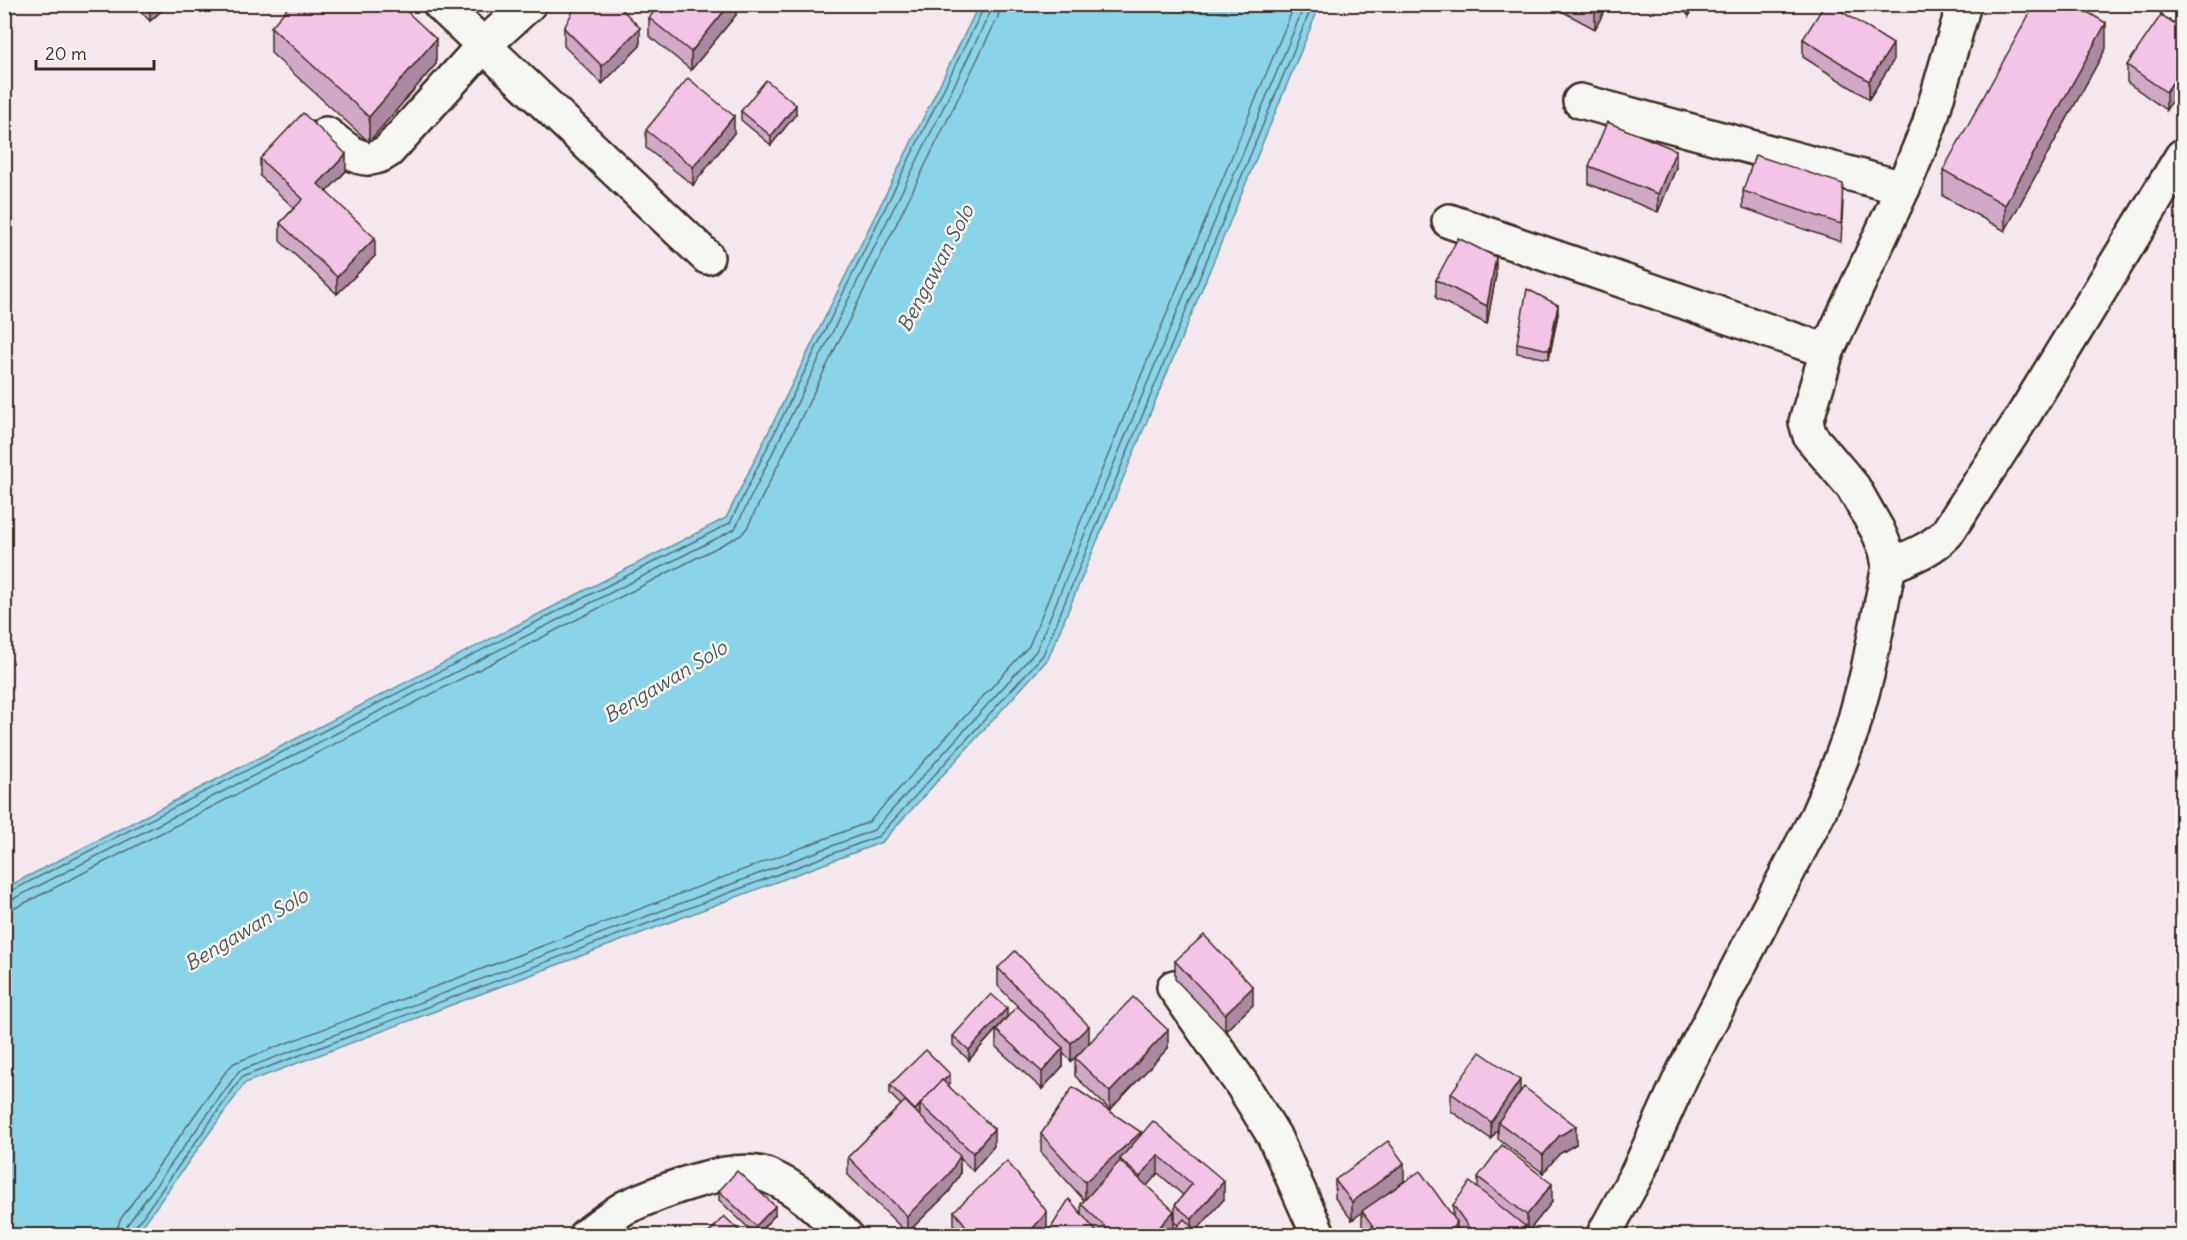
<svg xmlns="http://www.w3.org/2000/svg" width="2187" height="1240" font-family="Delius,sans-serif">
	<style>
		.water { fill: #8ad4ea; stroke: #6a9098; stroke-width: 1.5 }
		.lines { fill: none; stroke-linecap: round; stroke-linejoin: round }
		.shore { stroke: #5b6e70; stroke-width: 1.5 }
		.minor-casing { stroke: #3b2a1e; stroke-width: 38 }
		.minor { stroke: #f6f6f2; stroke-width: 33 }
		.wall { fill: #d1a9c6; stroke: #3b2a1e; stroke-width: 1.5 }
		.shaded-wall { fill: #aa89a1; stroke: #3b2a1e; stroke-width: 1.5 }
		.building { fill: #f3c4e6; stroke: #3b2a1e; stroke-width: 1.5 }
		.labels { text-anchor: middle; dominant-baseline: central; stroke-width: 5; stroke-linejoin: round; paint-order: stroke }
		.water-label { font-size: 20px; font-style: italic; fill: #4f5451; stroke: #f6f6f2 }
	</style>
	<rect width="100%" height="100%" fill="#f5e7ee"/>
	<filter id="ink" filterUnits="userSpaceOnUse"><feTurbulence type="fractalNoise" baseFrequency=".0167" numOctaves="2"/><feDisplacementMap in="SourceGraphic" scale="12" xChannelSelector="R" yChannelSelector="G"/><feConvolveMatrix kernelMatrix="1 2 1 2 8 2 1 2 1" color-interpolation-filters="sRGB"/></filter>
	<g filter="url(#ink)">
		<!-- water -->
		<path class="water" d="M979,5h341l-272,654 -166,183 -637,241 -109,152h-131v-347l721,-370z"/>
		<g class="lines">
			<!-- shore -->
			<g class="shore">
				<path d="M4,893l5,-1 721,-369 253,-514 1,-5"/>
				<path d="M4,900l9,-1 722,-370 255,-516 1,-9"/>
				<path d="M4,909l13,-2 724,-372 6,-7 251,-511 2,-13"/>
				<path d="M115,1236l5,-16 107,-150 7,-7 635,-241 160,-176 266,-642"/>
				<path d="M124,1236l3,-11 112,-154 635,-241 162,-179 269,-647"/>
				<path d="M132,1236l1,-6 109,-153 637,-241 164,-181 270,-651"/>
			</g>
			<defs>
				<g id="minor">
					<path d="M440,4l267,253"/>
					<path d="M2176,4l6,4"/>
					<path d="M1580,101l323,87"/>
					<path d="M326,134c21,15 36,35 62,17l95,-105 46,-42"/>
					<path d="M1449,221l378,130"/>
					<path d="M1889,566c21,-9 42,-16 58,-33l73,-112 162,-265"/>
					<path d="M1174,987l69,99 31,50 45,100"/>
					<path d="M585,1236c13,-10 27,-21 41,-29 33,-15 105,-44 140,-32 32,12 56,37 80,61"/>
					<path d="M1603,1236l35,-64 45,-99 134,-257 20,-46 15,-40 15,-55 22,-109 -3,-16 -8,-19 -25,-44 -43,-51 -4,-14 21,-71 76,-163 26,-63 35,-121"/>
				</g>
			</defs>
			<!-- minor casing -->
			<use href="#minor" class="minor-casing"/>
			<!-- minor -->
			<use href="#minor" class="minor"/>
		</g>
		<!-- wall -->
		<g class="wall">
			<path d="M133,4h36l-19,17z"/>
			<path d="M736,4v11l-45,55 -42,-34v-18z"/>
			<path d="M1554,4h54l-13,25 -41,-22z"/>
			<path d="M1677,4h19l-7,12z"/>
			<path d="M271,27l165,37 -67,78 -98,-89z"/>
			<path d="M564,28l76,18 -38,38 -38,-38z"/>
			<path d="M2182,30l-16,80 -39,-28v-17z"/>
			<path d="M1803,39l90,22 -24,38 -66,-42z"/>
			<path d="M2106,48l-101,183 -62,-35v-26z"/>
			<path d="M741,111l55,3 -25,31 -30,-25z"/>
			<path d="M646,130l88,3 -41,52 -47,-37z"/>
			<path d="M260,159l86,12 -20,21 49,64 -38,38 -57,-53v-18l14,-15 -34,-32z"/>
			<path d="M1589,166l87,2 -18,44 -69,-28z"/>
			<path d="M1743,191l100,11 -2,40 -98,-34z"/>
			<path d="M1496,275l-9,49 -51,-26v-18z"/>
			<path d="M1558,314l-9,45 -32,-6v-10z"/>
			<path d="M1175,961l78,44 -28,26 -50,-52z"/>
			<path d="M998,968l91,75 79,5 -58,62 -35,-34v-18l3,-4 -7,7 -8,-8v13l-21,23 -46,-42v-17l-27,30 -16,-15v-9l54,-19 19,-2 -28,-29z"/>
			<path d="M950,1083l-2,2 46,61 -21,25 -13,-13v16l-11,18 -42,41 -59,-58v-18l53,-52 -11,-11v-9z"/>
			<path d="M1520,1092l56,52 -17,10 -16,19 -45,-34v-10l-7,10 -40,-28v-18z"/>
			<path d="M1041,1134l100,1 83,64 -28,32 -18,-6 -3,-2v-18l8,-10 -25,-22 -12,13 22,50h-115l28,-23v-9l3,-4 -43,-48z"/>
			<path d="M1478,1177l74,25 -25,31 -2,-2v5h-63l-5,-7v7h-90l-5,-7v-17l-10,8 -17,-22v-18l69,1 -17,12 66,23v-11l25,-17z"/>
			<path d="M719,1191l56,24 -19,20 -37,-35z"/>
			<path d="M954,1211l93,19 -5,6h-82l-6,-7z"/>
		</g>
		<!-- shaded-wall -->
		<g class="shaded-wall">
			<path d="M150,4h19l-19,17z"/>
			<path d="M730,4h6v11l-45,55v-18z"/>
			<path d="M1598,4h10l-13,25v-18z"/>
			<path d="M1689,4h7l-7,12z"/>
			<path d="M2106,23v25l-101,183v-26z"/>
			<path d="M640,28v18l-38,38v-18z"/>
			<path d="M436,39v25l-67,78v-25z"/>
			<path d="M1893,44v17l-24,38v-18z"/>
			<path d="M2182,68v18l-16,24v-18z"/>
			<path d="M796,105v9l-25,31v-9z"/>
			<path d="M734,116v17l-41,52v-18z"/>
			<path d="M1676,150v18l-18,44v-18z"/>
			<path d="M346,154v17l-28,30v-17z"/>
			<path d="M375,238v18l-38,38v-17z"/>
			<path d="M1496,257v18l-9,49v-18z"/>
			<path d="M1558,305v9l-9,45v-9z"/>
			<path d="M1253,987v18l-28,26v-17z"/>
			<path d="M1007,1008v9l-38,43v-10z"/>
			<path d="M1089,1026v18l-18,17v-18z"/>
			<path d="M1168,1030v18l-58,62v-18z"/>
			<path d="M1063,1048v18l-21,23v-17z"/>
			<path d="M950,1074v9l-25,26 -5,-5z"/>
			<path d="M1520,1080v18l-22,24v7l-7,10v-17z"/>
			<path d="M920,1105v9l-5,5v-9z"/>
			<path d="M1576,1126v18l-17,10 -16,19v-18l16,-19z"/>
			<path d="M994,1129v17l-21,25v-18z"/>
			<path d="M1141,1132v17l-21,10v9l-35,32v-18z"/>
			<path d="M1158,1155v18l-18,21v-17z"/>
			<path d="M960,1156v18l-11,18 -42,41v-17z"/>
			<path d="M1404,1163v18l-52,39v-18z"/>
			<path d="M1224,1181v18l-32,37v-17z"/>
			<path d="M1552,1184v18l-25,31v-18z"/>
			<path d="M775,1206v9l-19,20v-9z"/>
			<path d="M1174,1211v18l-6,7h-17z"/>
			<path d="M1047,1212v18l-5,6h-16z"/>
			<path d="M1457,1222v14h-10z"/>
			<path d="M1525,1226v10h-8z"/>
		</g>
		<!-- building -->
		<g class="building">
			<path d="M291,4h108l37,35 -67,78 -98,-90z"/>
			<path d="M577,4h40l23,24 -38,38 -38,-38z"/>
			<path d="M660,4h70l-39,48 -42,-34z"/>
			<path d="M1583,4h15l-3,7z"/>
			<path d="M1825,4h5l63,40 -24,37 -66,-42z"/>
			<path d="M2035,4h39l32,19 -101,182 -62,-35z"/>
			<path d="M2161,15l21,15v38l-16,24 -39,-27z"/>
			<path d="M688,78l46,38 -41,51 -47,-37z"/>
			<path d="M766,80l30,25 -25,31 -30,-25z"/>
			<path d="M303,113l43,41 -28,30 57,54 -38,39 -57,-54 23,-24 -43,-40z"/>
			<path d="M1607,122l69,28 -18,44 -69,-28z"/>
			<path d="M1755,155l88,29 -2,40 -98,-33z"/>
			<path d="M1458,238l38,19 -9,49 -51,-26z"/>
			<path d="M1527,289l31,16 -9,45 -32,-7z"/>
			<path d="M1204,935l49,52 -28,27 -50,-53z"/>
			<path d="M1015,951l74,75 -18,17 -73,-75z"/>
			<path d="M991,994l16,14 -38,42 -16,-14z"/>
			<path d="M1133,997l35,33 -58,62 -35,-34z"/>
			<path d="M1017,1006l46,42 -21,24 -46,-42z"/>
			<path d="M926,1050l24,24 -7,7 -1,-1 -27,30 -25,-25z"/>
			<path d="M1480,1052l40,28 -29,42 -40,-29z"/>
			<path d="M942,1080l52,49 -21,24 -53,-49z"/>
			<path d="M1073,1087l68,45 -56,50 -44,-48z"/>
			<path d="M1524,1087l52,39 -17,10 -16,19 -45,-33z"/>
			<path d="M905,1101l55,55 -11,18 -42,42 -59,-59z"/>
			<path d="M1153,1121l71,60 -32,38 -17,-14 17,-21 -34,-29 -18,22 -20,-18z"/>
			<path d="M1388,1141l16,22 -52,39 -17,-22z"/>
			<path d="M1502,1145l50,39 -25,31 -49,-38z"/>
			<path d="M1007,1161l40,51 -21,24h-52l-20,-25z"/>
			<path d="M1120,1161l54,50 -23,25h-36l-34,-32z"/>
			<path d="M737,1171l38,35 -19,20 -37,-35z"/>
			<path d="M1420,1171l37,51 -10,14h-67l-18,-25z"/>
			<path d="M1470,1182l55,44 -8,10h-42l-22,-31z"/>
			<path d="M1069,1199l31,37h-47l-4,-5z"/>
			<path d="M724,1216l21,20h-39z"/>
			<path d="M1184,1219l17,17h-33z"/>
			<path d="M829,1227l10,9h-18z"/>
			<path d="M374,1231l3,5h-9z"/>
		</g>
	</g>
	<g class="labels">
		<!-- water labels -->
		<g class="water-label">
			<text transform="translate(935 268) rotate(-62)">Bengawan Solo</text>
			<text transform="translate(665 681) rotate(-31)">Bengawan Solo</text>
			<text transform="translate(246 929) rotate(-31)">Bengawan Solo</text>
		</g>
	</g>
	<!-- margin -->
	<rect width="2187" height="1240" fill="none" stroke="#f6f6f2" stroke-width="24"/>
	<rect x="12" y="12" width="2163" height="1216" fill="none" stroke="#3b2a1e" stroke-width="2" filter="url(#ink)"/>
	<!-- scale -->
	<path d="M36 60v9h118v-9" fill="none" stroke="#3b2a1e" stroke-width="3"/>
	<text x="45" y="60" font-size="18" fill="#3b2a1e" stroke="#f6f6f2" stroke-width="4.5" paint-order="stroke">20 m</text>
</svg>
